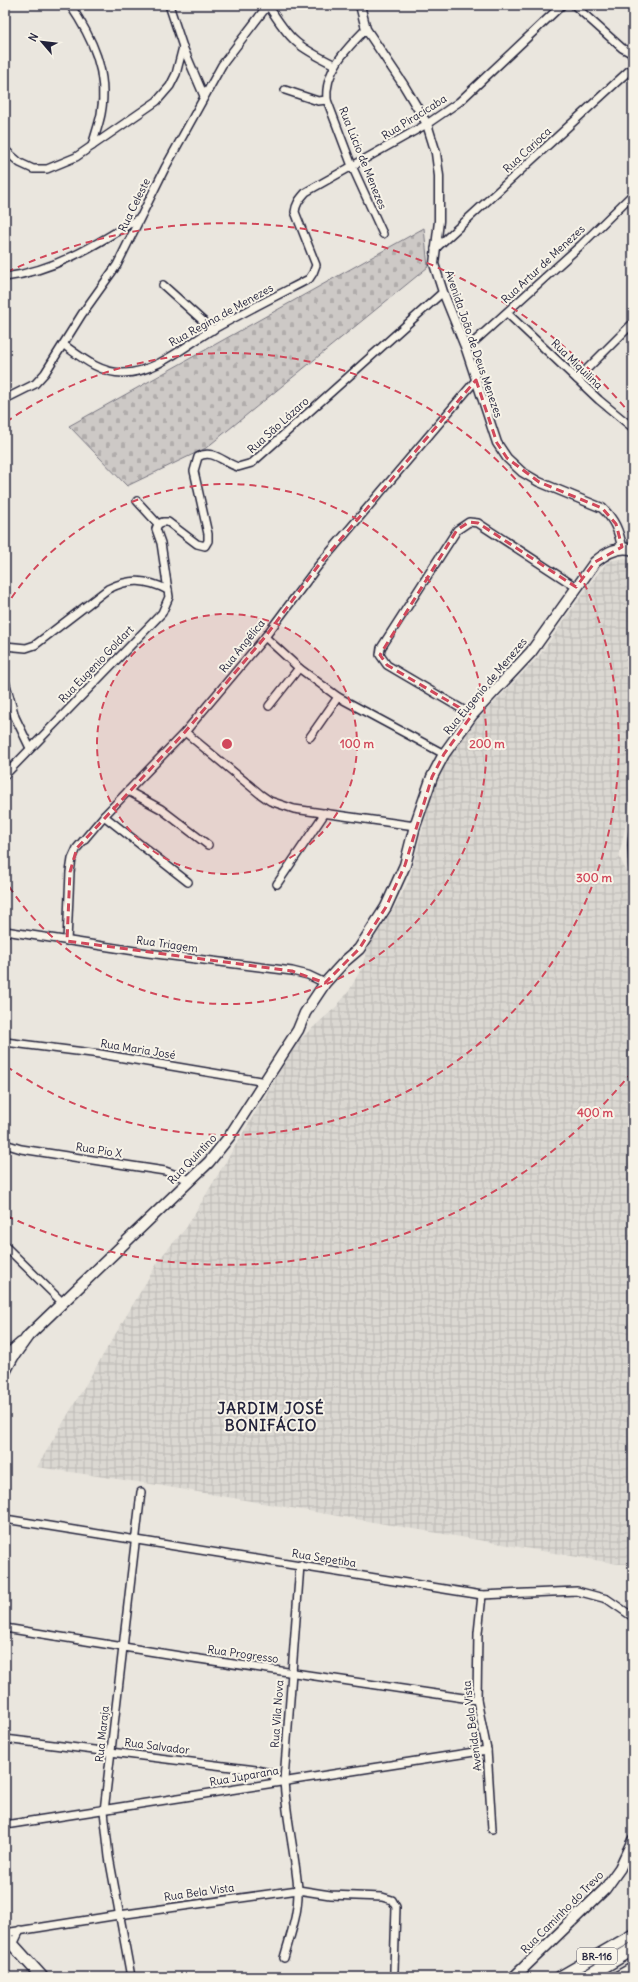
<svg xmlns="http://www.w3.org/2000/svg" width="638" height="1982" font-family="Delius,sans-serif">
	<style>
		.industrial { fill: url(#industrial-grid) }
		.cemetery { fill: url(#cemetery-stones); stroke: #787680 }
		.lines { fill: none; stroke-linecap: round; stroke-linejoin: round }
		.minor-casing { stroke: #22223b; stroke-width: 10 }
		.tertiary-casing { stroke: #22223b; stroke-width: 11 }
		.secondary-casing { stroke: #22223b; stroke-width: 13 }
		.primary-casing { stroke: #22223b; stroke-width: 14 }
		.trunk-casing { stroke: #22223b; stroke-width: 14 }
		.motorway-casing { stroke: #22223b; stroke-width: 15 }
		.minor { stroke: #f7f3e8; stroke-width: 7 }
		.tertiary { stroke: #f7f3e8; stroke-width: 8 }
		.secondary { stroke: #f7f3e8; stroke-width: 10 }
		.primary { stroke: #f7f3e8; stroke-width: 11 }
		.trunk { stroke: #f7f3e8; stroke-width: 11 }
		.motorway { stroke: #f7f3e8; stroke-width: 12 }
		.marked { fill: none; stroke: #d1495b; stroke-width: 3; stroke-dasharray: 8 5; stroke-linejoin: round }
		.ring { fill: none; stroke: #d1495b; stroke-width: 2; stroke-dasharray: 7 5 }
		.labels { text-anchor: middle; dominant-baseline: central; stroke-width: 4; stroke-linejoin: round; paint-order: stroke }
		.shield { fill: #f7f3e8; stroke: #62616f; stroke-width: 1 }
		.shield-label { font-size: 10px; font-weight: bold; fill: #22223b }
		.street-label { font-size: 11px; fill: #22223b; stroke: #f7f3e8 }
		.district-label { font-size: 15px; font-weight: bold; letter-spacing: 1px; fill: #22223b; stroke: #f7f3e8 }
		.centre { fill: #d1495b; stroke: #f7f3e8; stroke-width: 2 }
		.ring-label { font-size: 12px; text-anchor: middle; font-weight: bold; fill: #d1495b; stroke: #f7f3e8; stroke-width: 4; stroke-linejoin: round; paint-order: stroke }
	</style>
	<defs>
		<pattern id="industrial-grid" width="8" height="8" patternUnits="userSpaceOnUse"><rect width="8" height="8" fill="#dbd8d2"/><path d="M0 4h8M4 0v8" fill="none" stroke="#bcb9b5"/></pattern>
		<pattern id="cemetery-stones" width="16" height="16" patternUnits="userSpaceOnUse"><rect width="16" height="16" fill="#cdc9c6"/><path d="M2 7V4a2 2 0 0 1 4 0v3zM10 15v-3a2 2 0 0 1 4 0v3z" fill="#b0acab"/></pattern>
	</defs>
	<rect width="100%" height="100%" fill="#eae6de"/>
	<filter id="ink" filterUnits="userSpaceOnUse"><feTurbulence type="fractalNoise" baseFrequency=".025" numOctaves="2"/><feDisplacementMap in="SourceGraphic" scale="8" xChannelSelector="R" yChannelSelector="G"/><feConvolveMatrix kernelMatrix="1 2 1 2 8 2 1 2 1" color-interpolation-filters="sRGB"/></filter>
	<g filter="url(#ink)">
		<!-- industrial -->
		<path class="industrial" d="M625,558l8,4v229l-14,65 14,29v679h-15l-467,-80 -114,-17 124,-210 25,-29 112,-187 38,-34 13,-16 13,-24 6,-20 28,-42 13,-25 23,-87 19,-39 21,-28 67,-70 52,-74 17,-21z"/>
		<!-- cemetery -->
		<path class="cemetery" d="M424,228l4,39 -222,181 -79,38 -58,-60z"/>
		<g class="lines">
			<defs>
				<g id="minor">
					<path d="M70,5c22,32 39,68 31,109 -2,10 -6,21 -9,32"/>
					<path d="M169,5l14,42 21,49"/>
					<path d="M268,5c22,36 30,42 67,60"/>
					<path d="M574,5l48,43 11,6"/>
					<path d="M366,29c-19,19 -42,42 -39,71l25,66 31,68"/>
					<path d="M285,90l33,11 9,-1"/>
					<path d="M5,150l15,13 13,6h14l29,-12 81,-56 13,-15 6,-12 7,-27"/>
					<path d="M435,249l198,-182"/>
					<path d="M5,277c50,-6 92,-33 134,-59"/>
					<path d="M163,285l50,45"/>
					<path d="M507,313l92,87 34,28"/>
					<path d="M64,345c18,13 36,28 59,28 32,0 62,-27 89,-43 32,-18 64,-34 97,-51l4,-6 3,-8 -21,-53c1,-9 5,-13 11,-20l121,-68 32,-22 103,-97"/>
					<path d="M466,349l115,-104 52,-51"/>
					<path d="M577,379l56,-56"/>
					<path d="M5,399l30,-15 10,-11 37,-59 35,-49 48,-97 57,-103 46,-60"/>
					<path d="M137,501l21,23 5,-2h5l29,22 8,2 3,-5v-7l-14,-63 4,-14c14,-9 26,6 40,10l14,-4 191,-171"/>
					<path d="M265,637l34,31 39,29 106,57"/>
					<path d="M5,646l21,2 9,-3 73,-56c22,-11 38,-10 60,1"/>
					<path d="M5,681l10,36 15,31"/>
					<path d="M269,706l30,-38"/>
					<path d="M472,715l-85,-50 -7,-10 1,-7 76,-118 12,-8 9,1 98,64"/>
					<path d="M185,732l75,62 10,7 24,8 121,17"/>
					<path d="M310,737l28,-40"/>
					<path d="M5,775l157,-162 7,-16 -8,-54 -5,-14 2,-5"/>
					<path d="M128,791l33,18 47,36"/>
					<path d="M104,816l84,66"/>
					<path d="M633,834l-1,11 1,21"/>
					<path d="M277,884l48,-71"/>
					<path d="M5,931l143,22 144,18 16,4 17,8"/>
					<path d="M67,941l3,-69 2,-13 5,-11 27,-32 81,-84 80,-95 53,-71 158,-186"/>
					<path d="M5,1042l95,12 166,28"/>
					<path d="M5,1144l16,5 144,22 25,9"/>
					<path d="M5,1246l57,56"/>
					<path d="M5,1355l15,-13"/>
					<path d="M5,1519l477,76 95,-4 30,8 26,18"/>
					<path d="M482,1595l-4,38 -1,67 10,50 5,79"/>
					<path d="M5,1628l181,29 291,43"/>
					<path d="M5,1739l251,31 14,3 8,8"/>
					<path d="M5,1825l482,-75"/>
					<path d="M5,1933l114,-18 179,-25 32,5 52,2 10,3 4,7 -2,63"/>
					<path d="M13,1945l7,-15"/>
					<path d="M284,1958c6,-22 15,-45 14,-69 -3,-36 -12,-72 -14,-109l16,-215"/>
					<path d="M131,1977l-22,-120 -5,-46 37,-319"/>
				</g>
				<path id="tertiary" d="M360,5l6,24 37,55 24,40 9,29 3,23v45l-5,43 9,28 23,57 31,94 10,15 15,14 17,10 63,26c12,11 17,23 20,39"/>
				<g id="secondary">
					<path d="M5,1372l8,-15 15,-21 181,-174 20,-25 69,-107 7,-17 20,-30 20,-22 14,-12 27,-42 19,-42 10,-39 17,-49 12,-23 28,-39 59,-63 64,-90c11,-9 24,-17 38,-12"/>
					<path d="M514,1977l91,-88 15,-21 13,-28"/>
				</g>
				<path id="primary" d="M5,1936l37,41"/>
				<path id="trunk" d="M560,1977l73,-42"/>
				<g id="motorway">
					<path d="M586,1977l47,-28"/>
					<path d="M619,1977l14,-8"/>
				</g>
			</defs>
			<!-- minor casing -->
			<use href="#minor" class="minor-casing"/>
			<!-- tertiary casing -->
			<use href="#tertiary" class="tertiary-casing"/>
			<!-- secondary casing -->
			<use href="#secondary" class="secondary-casing"/>
			<!-- primary casing -->
			<use href="#primary" class="primary-casing"/>
			<!-- trunk casing -->
			<use href="#trunk" class="trunk-casing"/>
			<!-- motorway casing -->
			<use href="#motorway" class="motorway-casing"/>
			<!-- minor -->
			<use href="#minor" class="minor"/>
			<!-- tertiary -->
			<use href="#tertiary" class="tertiary"/>
			<!-- secondary -->
			<use href="#secondary" class="secondary"/>
			<!-- primary -->
			<use href="#primary" class="primary"/>
			<!-- trunk -->
			<use href="#trunk" class="trunk"/>
			<!-- motorway -->
			<use href="#motorway" class="motorway"/>
		</g>
	</g>
	<!-- marked area -->
	<path class="marked" d="M476,380l21,63 10,15 32,24 63,26 14,16 6,23 -27,15 -19,25 -98,-64 -9,-1 -12,8 -77,125 7,10 85,50 -28,39 -12,23 -27,88 -19,42 -27,42 -34,34 -33,-12 -225,-30 3,-69 7,-24 108,-116 80,-95 53,-71z"/>
	<!-- distance rings -->
	<circle cx="227" cy="744" r="130" fill="#d1495b" fill-opacity=".12"/>
	<g class="ring">
		<circle cx="227" cy="744" r="130"/>
		<path d="M5 608A260 260 0 1 1 5 880"/>
		<path d="M6 422A391 391 0 1 1 6 1066"/>
		<path d="M632 1072A521 521 0 0 1 7 1216M7 272A521 521 0 0 1 632 416"/>
	</g>
	<g class="labels">
		<!-- shield labels -->
		<rect class="shield" x="577" y="1948" width="40" height="16" rx="3"/>
		<g class="shield-label">
			<text x="597" y="1956">BR-116</text>
		</g>
		<!-- street labels -->
		<g class="street-label">
			<text transform="translate(414 117) rotate(-32)">Rua Piracicaba</text>
			<text transform="translate(527 150) rotate(-43)">Rua Carioca</text>
			<text transform="translate(363 158) rotate(68)">Rua Lúcio de Menezes</text>
			<text transform="translate(134 205) rotate(-64)">Rua Celeste</text>
			<text transform="translate(543 264) rotate(-43)">Rua Artur de Menezes</text>
			<text transform="translate(221 315) rotate(-29)">Rua Regina de Menezes</text>
			<text transform="translate(474 344) rotate(71)">Avenida João de Deus Menezes</text>
			<text transform="translate(577 364) rotate(44)">Rua Miquilina</text>
			<text transform="translate(278 425) rotate(-42)">Rua São Lázaro</text>
			<text transform="translate(242 646) rotate(-51)">Rua Angélica</text>
			<text transform="translate(96 664) rotate(-46)">Rua Eugenio Goldart</text>
			<text transform="translate(485 686) rotate(-50)">Rua Eugenio de Menezes</text>
			<text transform="translate(167 944) rotate(8)">Rua Triagem</text>
			<text transform="translate(138 1049) rotate(9)">Rua Maria José</text>
			<text transform="translate(99 1150) rotate(9)">Rua Pio X</text>
			<text transform="translate(192 1159) rotate(-46)">Rua Quintino</text>
			<text transform="translate(324 1558) rotate(9)">Rua Sepetiba</text>
			<text transform="translate(243 1654) rotate(8)">Rua Progresso</text>
			<text transform="translate(277 1714) rotate(-86)">Rua Vila Nova</text>
			<text transform="translate(472 1726) rotate(-97)">Avenida Bela Vista</text>
			<text transform="translate(102 1734) rotate(-84)">Rua Maraja</text>
			<text transform="translate(157 1746) rotate(7)">Rua Salvador</text>
			<text transform="translate(244 1776) rotate(-10)">Rua Juparana</text>
			<text transform="translate(199 1892) rotate(-8)">Rua Bela Vista</text>
			<text transform="translate(562 1912) rotate(-45)">Rua Caminho do Trevo</text>
		</g>
		<!-- district labels -->
		<g class="district-label">
			<text x="271" y="1408">JARDIM JOSÉ<tspan x="271" dy="17">BONIFÁCIO</tspan></text>
		</g>
	</g>
	<circle cx="227" cy="744" r="6" class="centre"/>
	<g class="ring-label">
		<text x="357" y="748">100 m</text>
		<text x="487" y="748">200 m</text>
		<text x="594" y="882">300 m</text>
		<text x="595" y="1117">400 m</text>
	</g>
	<!-- margin -->
	<rect width="638" height="1982" fill="none" stroke="#f7f3e8" stroke-width="20"/>
	<rect x="10" y="10" width="618" height="1962" fill="none" stroke="#22223b" stroke-width="1.5" filter="url(#ink)"/>
	<!-- north arrow -->
	<g transform="translate(42 42) rotate(298)" stroke="#f7f3e8" stroke-width="3" paint-order="stroke">
	<path d="M0-3L7 15L0 10L-7 15Z" fill="#22223b"/>
	<text y="-6" font-size="11" font-weight="bold" text-anchor="middle" fill="#22223b">N</text>
	</g>
</svg>
